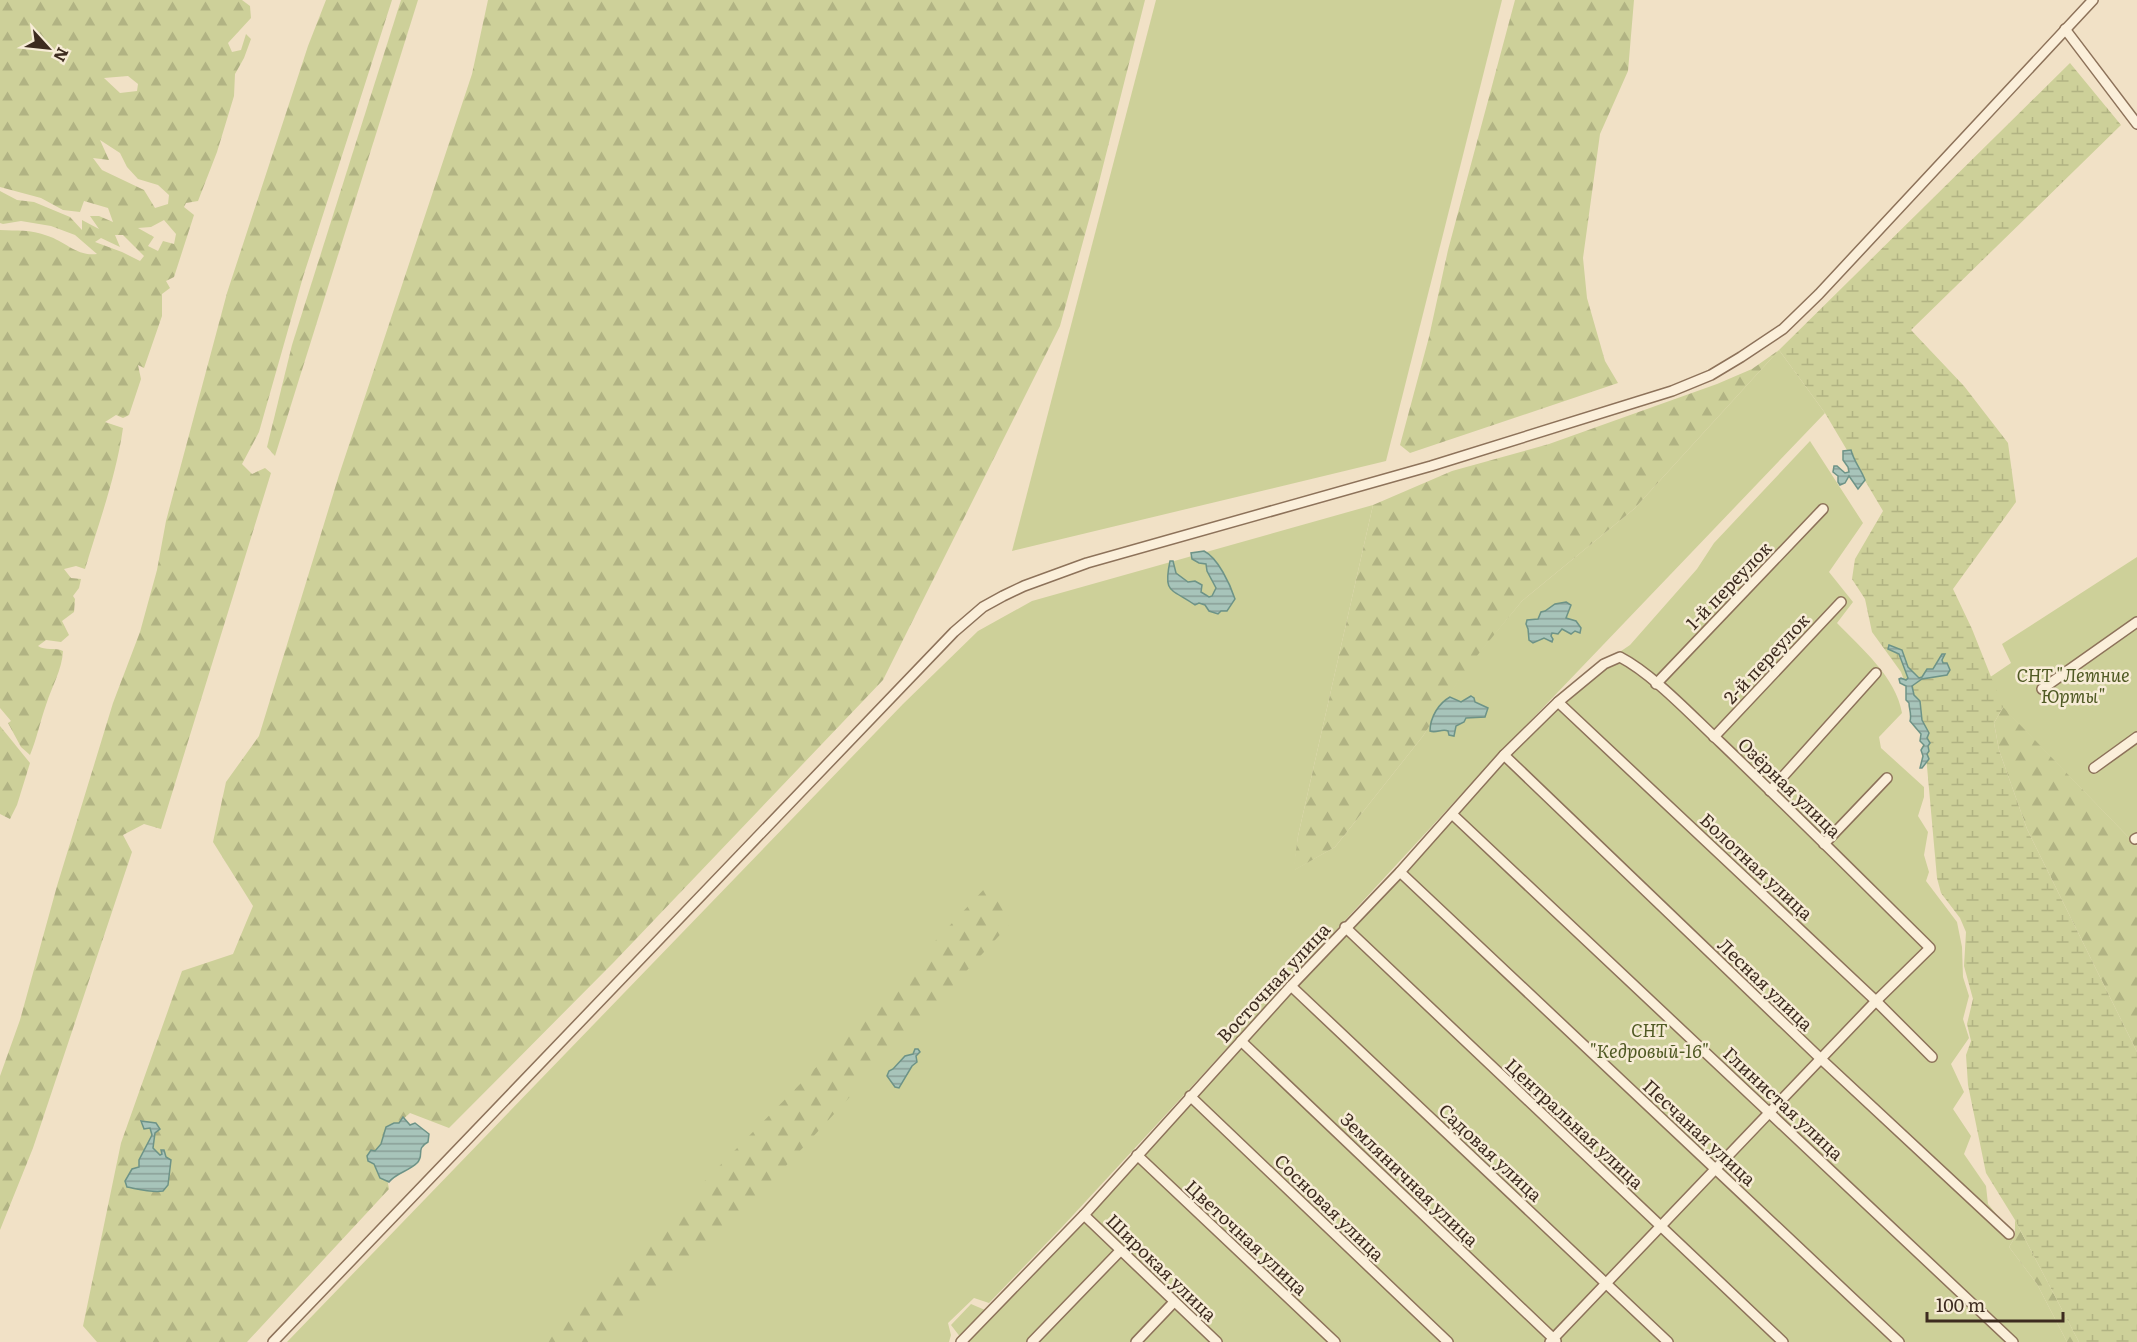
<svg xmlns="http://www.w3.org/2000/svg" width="2137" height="1342" font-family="Literata,serif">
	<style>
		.green { fill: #cdd099 }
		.forest { fill: url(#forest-firs); fill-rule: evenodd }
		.wetland { fill: url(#wetland-marsh) }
		.water { fill: url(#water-rules); stroke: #6d9387; stroke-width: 1.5 }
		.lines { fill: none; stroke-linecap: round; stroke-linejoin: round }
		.minor-casing { stroke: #8d725a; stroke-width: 12 }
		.minor { stroke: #fbefda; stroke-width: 9 }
		.labels { text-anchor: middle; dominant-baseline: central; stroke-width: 5; stroke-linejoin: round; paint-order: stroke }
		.street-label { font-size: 18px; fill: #3d2b1f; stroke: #f7ecd6 }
		.park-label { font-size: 18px; font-style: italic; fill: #505a24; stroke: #f7ecd6 }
	</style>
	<defs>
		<pattern id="forest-firs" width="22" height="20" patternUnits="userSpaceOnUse" patternTransform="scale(1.5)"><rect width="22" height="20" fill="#cdd099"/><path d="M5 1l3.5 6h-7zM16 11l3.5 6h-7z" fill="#b1b383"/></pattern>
		<pattern id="wetland-marsh" width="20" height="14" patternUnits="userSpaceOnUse" patternTransform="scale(1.5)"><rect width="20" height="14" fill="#cdd099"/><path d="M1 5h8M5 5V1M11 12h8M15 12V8" fill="none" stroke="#b1b383"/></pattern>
		<pattern id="water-rules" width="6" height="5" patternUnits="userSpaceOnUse" patternTransform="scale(1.5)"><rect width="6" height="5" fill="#a7c4ba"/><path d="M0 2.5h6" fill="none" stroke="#899f97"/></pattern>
	</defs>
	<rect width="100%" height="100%" fill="#f1e1c6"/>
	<!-- green -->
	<g class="green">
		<path d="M1156,0h346l-116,461 -374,90z"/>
		<path d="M1779,350l46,63 -333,348 -429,465 -74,77 -15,-5 -26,25 3,12 -2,7h-662l616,-638 75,-73 54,-30 341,-96 -75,331 -4,34 41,-23 88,-111 43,-68 56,-67 112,-92z"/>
		<path d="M1810,441l53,82 -34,49 24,30 -16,21c24,25 59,54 65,90l-23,24 2,11 43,39v10l-6,19 10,16 -4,23 5,17 -3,9 31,41 5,25 1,30 6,19 -6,23 6,19 -18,26 13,28 -11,17 18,27 -7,18 22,32 2,18 27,33 -6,10 28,37 30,58h-1103l-13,-17 20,-21 14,6 148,-154 365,-400 67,-67 65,-44 67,-76 17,-26z"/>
		<path d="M2137,557v289l-157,-162 31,-21 -9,-19z"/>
	</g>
	<!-- forest -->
	<g class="forest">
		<path d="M0,0h242l8,6 1,12 -23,25 4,9 9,-2 5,-16 5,5 -7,19 -9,16 -1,22 -17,56 -19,49 -12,2 -2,4 10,8 -20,62 -8,4 4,7 -8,6v22l-18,52 -6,-3 3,14 -12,36 -6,3 -7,-3 -11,7 18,6c-7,49 -24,94 -38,141l-9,-3 -12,3 7,9 10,1 -2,9 -6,8 2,3 -1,13 -12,9 7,14 -8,7 -15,-2 -8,6c7,5 17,1 25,5 -1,19 -11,35 -17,54 -6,17 -9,33 -16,50l-9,-8 -13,-24 3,-2 -11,-13v-478c18,1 29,-1 48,6 16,5 30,21 49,18l-22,-19 -24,-9 -30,-5 -18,3 -3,-1v-32l17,9 17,2 36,15 12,13v-10l17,9 -9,-13h9l14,6 -5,-14 -24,-7 -4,11 -17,-2 -22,-12 -41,-11zM128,76l10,8 -1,7 -17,2 -16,-15zM100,140l20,13 7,14 11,12 20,6 11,10 -1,9 -13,4 -11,-18 -42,-20 -9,-12 16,2zM164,220l12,14 -2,10 -11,-3 -5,10 -10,-5 6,-9 -16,-9 13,-1zM115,235h8l21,21 -4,5 -18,-9 -27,-10 6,-4 19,9z"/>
		<path d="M326,0h66l-89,277 -44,155 -17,32 10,10 13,-6 6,5 -110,356 -17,-5 -21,11 9,17 -99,296 -33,82v-154l20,-56 37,-134 56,-183 27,-71 17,-62 9,-49 61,-228 81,-247z"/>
		<path d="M401,0h17l-143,456 -8,-9 25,-102z"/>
		<path d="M488,0h657l-49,194 -36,132 -177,354 -269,282 -165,166 -39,-15 -18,16 -9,27 6,33 -142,153h-150l-14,-16 38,-183 61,-172 51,-17 20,-48 -40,-64 13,-60 33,-46 80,-261 133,-401z"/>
		<path d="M1515,0h119l-6,71 -28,63 -17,124 4,40 18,63 13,22 -208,70 -10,-8 29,-108 19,-87z"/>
		<path d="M1779,350l-145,159 -112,92 -55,67 -44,68 -88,111 -42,24 5,-35 75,-331 79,-34 97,-27 168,-60 35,-15z"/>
		<path d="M2003,707l134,139v206l-110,-223 -28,-79 -5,-27z"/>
		<path d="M0,726l30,37 -13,42 -7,14 -10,-5z"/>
		<path d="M988,885l19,14 2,26 -224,242 -175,175h-64l259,-263z"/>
		<path d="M2015,1220l64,122h-12l-30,-58 -28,-37 6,-10z"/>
	</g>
	<!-- wetland -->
	<path class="wetland" d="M2070,63l51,62 -210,205 53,56 44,57 8,59 -63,87 19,40 31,78 -9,16 5,27 28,79 110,223v290h-58l-64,-122 -29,-47 -18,-88 -2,-30 5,-14 -4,-17 6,-25 -9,-33 2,-34 -6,-14 -19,-25 -4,-15 -13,-145 -23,-61 -29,-40 -7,-33 -13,-20 3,-20 28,-48 -58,-98 -46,-63z"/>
	<!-- water -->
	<g class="water">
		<path d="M1851,450c3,12 10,19 14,30l-7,9 -9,-13 -4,7 -5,2 -2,-3v-6l-5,-4 1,-6h3l8,7 4,-1 -1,-5 -5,-7v-9z"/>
		<path d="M1204,551c14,7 26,33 31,48l-8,12h-6l-3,3 -9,-3 -4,-6 -6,-2 -4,2c-24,-17 -32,-11 -25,-44h3l3,12 12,9 7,-1 7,4 -1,7 8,5 3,-1 4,-8 -9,-17 -1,-7 -7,-1 -7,-4 -1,-6z"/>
		<path d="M1566,602l5,3 -5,13 10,3 5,7 -1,5 -5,-2 -4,3 -9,-5 -4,5 -6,-1 -1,3 2,3 -1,3 -8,-4 -11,5 -4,-3 -1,-11 -2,-5 1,-4 11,-1 3,-7 4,-1 10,-7z"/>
		<path d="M1889,645l13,5 6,17 11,11 3,-1 5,-8h6l9,-15h3l-3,6 1,3h4l3,7 -3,5 -25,4 -10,7 2,9 6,6 2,19 7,13 -2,5 3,5 -2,3 1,5 -2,3 2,5 -7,9h-2l3,-12 -2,-6 3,-5 -4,-4 1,-7 -11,-13c2,-7 -1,-11 -1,-18l-3,-3v-14l-6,-3 -1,-4 2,-1 5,2 2,-2 -9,-24 -11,-5z"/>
		<path d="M1471,696l3,2 1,4 13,6 -3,9 -19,1 -2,4 -8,4 -2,10 -5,-1 -1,-4c-6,-3 -12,3 -18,0 0,-14 9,-28 20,-34l11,5z"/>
		<path d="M915,1049h3l2,3 -4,4 1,6 -5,4 -13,22 -4,-1 -8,-11 2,-5 4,-2 12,-13 8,-2z"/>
		<path d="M403,1117l7,8 5,-2 14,11 -1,8c-13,7 -3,13 -11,21 -8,8 -21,10 -28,19l-9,-4 -6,-14 -6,-3 -1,-5 4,-6 4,1 6,-7 5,-17 8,-4h5z"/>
		<path d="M141,1121l15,2 4,6 -5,4 -2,15 7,7 2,-1 -1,-4h3l2,7 5,3 -3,25 -5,6c-11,2 -25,-2 -36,-4l-2,-6 7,-12 7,-2v-7l13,-25 -2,-7 -6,1z"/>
	</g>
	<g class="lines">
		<defs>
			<g id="minor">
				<path d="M2065,29l72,95"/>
				<path d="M1656,684l167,-175"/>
				<path d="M2042,689l95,-67"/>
				<path d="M1558,702l318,299 56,56"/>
				<path d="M1714,737l127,-135"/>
				<path d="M1504,755l317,304 188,175"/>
				<path d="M2094,768l43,-31"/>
				<path d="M1770,791l106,-118"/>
				<path d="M1452,814l561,528"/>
				<path d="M2135,839l2,-1"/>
				<path d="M1824,844l63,-66"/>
				<path d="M1400,872l499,470"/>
				<path d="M1345,927l438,415"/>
				<path d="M1291,986l377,356"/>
				<path d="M1241,1041l315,300"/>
				<path d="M1190,1096l258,246"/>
				<path d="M1137,1155l198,187"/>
				<path d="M1084,1215l133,127"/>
				<path d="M273,1342l681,-710 29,-25 20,-11 21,-10 63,-23 344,-97 241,-75 39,-16 30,-18 42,-28 36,-35 274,-294"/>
				<path d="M961,1342l123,-127 207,-229 109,-114 104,-117 54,-53 46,-38 16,-7c33,17 73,60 101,86 71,68 140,137 209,205l-54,53 -326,341"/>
				<path d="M1032,1342l88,-91"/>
				<path d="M1136,1342l38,-40"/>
			</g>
		</defs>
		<!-- minor casing -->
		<use href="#minor" class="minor-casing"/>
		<!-- minor -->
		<use href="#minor" class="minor"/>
	</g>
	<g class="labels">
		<!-- street labels -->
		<g class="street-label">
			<text transform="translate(1728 585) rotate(-46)">1-й переулок</text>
			<text transform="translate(1766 658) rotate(-47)">2-й переулок</text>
			<text transform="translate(1790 787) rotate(44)">Озёрная улица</text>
			<text transform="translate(1757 866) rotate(43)">Болотная улица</text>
			<text transform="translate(1273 982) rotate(-47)">Восточная улица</text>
			<text transform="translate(1766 984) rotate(44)">Лесная улица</text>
			<text transform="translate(1784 1103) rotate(43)">Глинистая улица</text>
			<text transform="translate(1575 1123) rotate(43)">Центральная улица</text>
			<text transform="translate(1700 1132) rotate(43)">Песчаная улица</text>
			<text transform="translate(1491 1152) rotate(43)">Садовая улица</text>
			<text transform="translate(1410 1179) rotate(44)">Земляничная улица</text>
			<text transform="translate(1330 1207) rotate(44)">Сосновая улица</text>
			<text transform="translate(1247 1237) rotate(43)">Цветочная улица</text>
			<text transform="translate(1162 1267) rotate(44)">Широкая улица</text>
		</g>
		<!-- park labels -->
		<g class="park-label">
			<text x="2073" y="674">СНТ "Летние<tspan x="2073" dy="21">Юрты"</tspan></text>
			<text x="1649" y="1029">СНТ<tspan x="1649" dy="21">"Кедровый-16"</tspan></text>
		</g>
	</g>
	<!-- north arrow -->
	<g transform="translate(48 48) rotate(117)" stroke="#f7ecd6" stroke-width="4.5" paint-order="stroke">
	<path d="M0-4.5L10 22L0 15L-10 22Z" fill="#3d2b1f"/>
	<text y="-9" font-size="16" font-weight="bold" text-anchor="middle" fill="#3d2b1f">N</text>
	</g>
	<!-- scale -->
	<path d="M1927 1312v9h136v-9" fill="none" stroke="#3d2b1f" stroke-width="3"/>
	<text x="1936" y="1312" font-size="18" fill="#3d2b1f" stroke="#f7ecd6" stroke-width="4.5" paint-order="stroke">100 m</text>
</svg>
